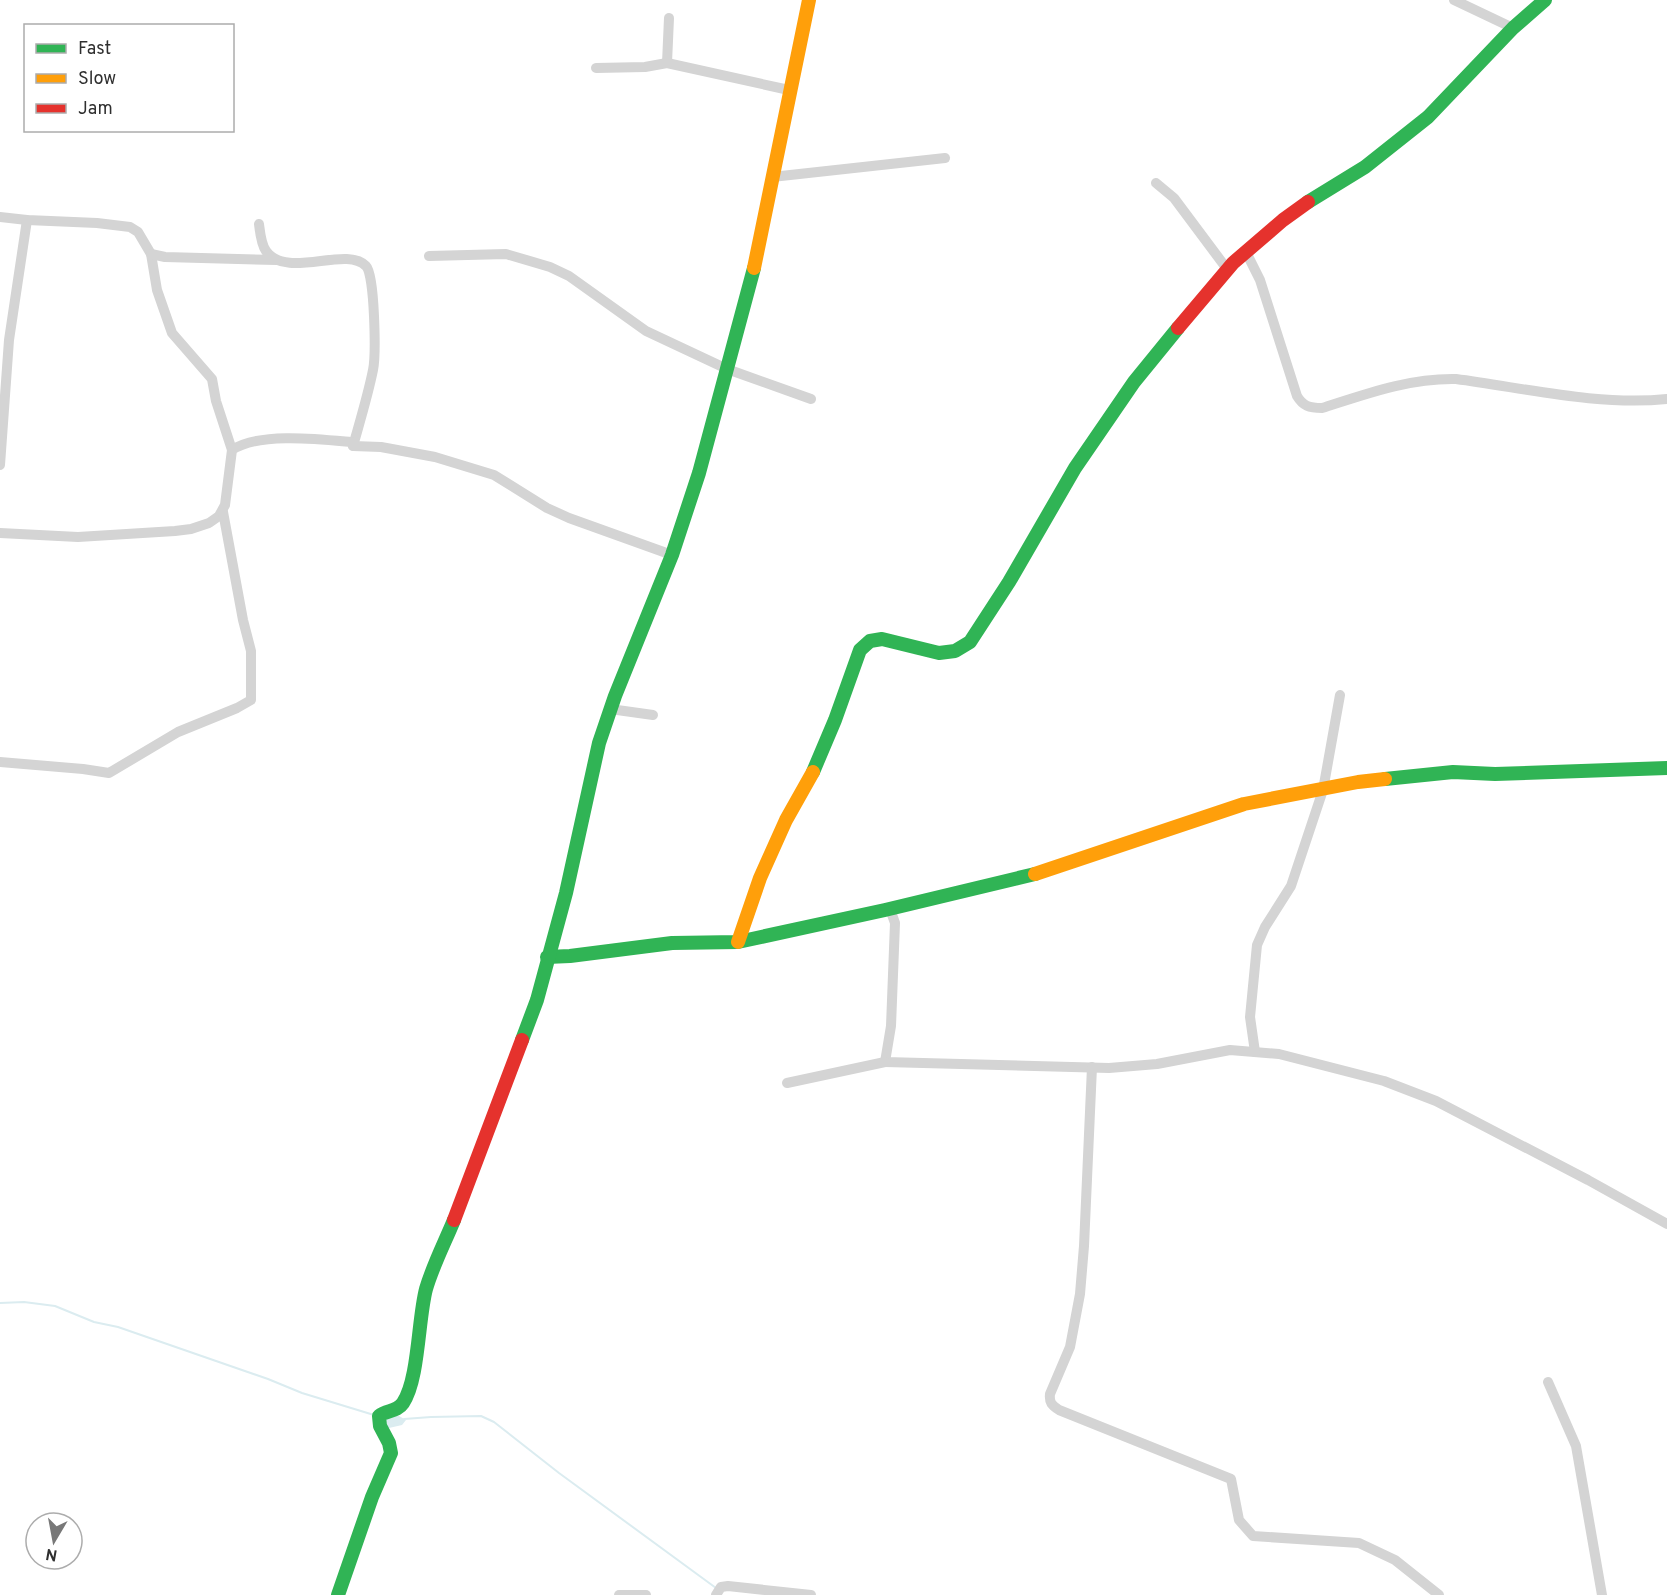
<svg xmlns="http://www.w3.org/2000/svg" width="1667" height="1595" font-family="Overpass,sans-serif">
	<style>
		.water { fill: #dbecf0 }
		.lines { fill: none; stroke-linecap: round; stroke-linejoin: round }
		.stream { stroke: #dbecf0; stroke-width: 2 }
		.street { stroke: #d4d4d4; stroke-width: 10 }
		.fast { stroke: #30b455; stroke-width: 14 }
		.slow { stroke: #ff9f0a; stroke-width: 14 }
		.jam { stroke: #e5322d; stroke-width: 14 }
	</style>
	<rect width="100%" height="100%" fill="#fff"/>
	<!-- water -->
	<path class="water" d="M392,1412l14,8 -4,5 -13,3 -7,-3z"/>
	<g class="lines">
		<!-- stream -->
		<g class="stream">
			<path d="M0,1303l24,-1 31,4 39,16 24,5 150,52 34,14 72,22"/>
			<path d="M404,1419l27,-2 50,-1 13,6 65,51 157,115"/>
		</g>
		<!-- street -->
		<g class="street">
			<path d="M1454,0l59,28"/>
			<path d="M667,63l2,-45"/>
			<path d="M596,68l49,-1 22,-4 122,27"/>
			<path d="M772,177l173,-19"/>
			<path d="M1156,183l18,15 53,71"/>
			<path d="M0,217l27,3 70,3 33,4 8,5 13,22 6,36 15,43 40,46 4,22 16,49"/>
			<path d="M259,224c1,8 2,20 7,27 21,29 80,-6 100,15 9,9 10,90 7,104 -5,25 -13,51 -20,76"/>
			<path d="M1246,252l14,28 37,116c6,10 12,12 25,12 44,-14 87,-30 134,-29 69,9 142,27 211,20"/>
			<path d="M151,254l14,3 112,3"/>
			<path d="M429,256l77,-2 44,13 19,9 77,55 81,38 84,30"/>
			<path d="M0,465l9,-125 18,-120"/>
			<path d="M0,533l78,4 97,-6 16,-2 18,-6 10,-7 6,-11 7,-55c27,-18 87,-11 119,-8l2,4 28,1 54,10 59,18 53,33 22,10 103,37"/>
			<path d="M610,709l43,6"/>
			<path d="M0,762l83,7 26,4 69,-41 59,-24 14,-8v-49l-8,-31 -20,-108"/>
			<path d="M885,910l5,-1 5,14 -4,103 -6,36 224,6 48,-4 73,-14 49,4 105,27 52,20 152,79 79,44"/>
			<path d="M1255,1052l-5,-35 7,-72 8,-18 26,-41 32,-96 17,-95"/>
			<path d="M1092,1067l-8,179 -4,48 -10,53 -20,47c-1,9 2,11 9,16l172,69 8,41 14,16 106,7 36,17 44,35"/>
			<path d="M787,1083l98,-21"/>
			<path d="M1548,1382l28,64 26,149"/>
			<path d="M619,1595h27"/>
			<path d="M716,1595l5,-8 7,-1 83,9"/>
		</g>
		<!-- fast -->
		<g class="fast">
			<path d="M1308,202l57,-35 63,-50 85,-89 32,-28"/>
			<path d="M813,772l22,-52 25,-70 10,-9 12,-2 57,14 16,-2 15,-9 39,-60 66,-114 59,-86 44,-54"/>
			<path d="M1385,779l68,-7 42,2 172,-6"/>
			<path d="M547,957l23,-1 102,-13 66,-1 147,-32 150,-36"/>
			<path d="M522,1040l15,-40 29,-107 33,-150 16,-47 57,-141 27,-82 55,-205"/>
			<path d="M338,1595l34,-98 19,-44 -2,-10 -9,-17 -1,-10c8,-6 18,-4 24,-13 16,-24 15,-84 23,-114 7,-24 19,-47 28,-69"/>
		</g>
		<!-- slow -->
		<g class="slow">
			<path d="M754,268l55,-268"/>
			<path d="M1035,874l209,-70 114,-22 27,-3"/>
			<path d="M738,942l22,-64 26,-58 27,-48"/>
		</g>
		<!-- jam -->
		<g class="jam">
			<path d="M1178,328l55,-65 50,-43 25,-18"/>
			<path d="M454,1220l68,-180"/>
		</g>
	</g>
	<!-- legend -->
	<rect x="24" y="24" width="210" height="108" fill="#ffffff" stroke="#acacac" stroke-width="1.5"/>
	<rect x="36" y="44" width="30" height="9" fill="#30b455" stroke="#acacac" stroke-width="1.5"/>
	<text x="78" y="54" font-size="18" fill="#2f2f2f">Fast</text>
	<rect x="36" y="74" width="30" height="9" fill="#ff9f0a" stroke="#acacac" stroke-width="1.5"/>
	<text x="78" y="84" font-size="18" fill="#2f2f2f">Slow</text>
	<rect x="36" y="104" width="30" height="9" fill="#e5322d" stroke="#acacac" stroke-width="1.5"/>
	<text x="78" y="114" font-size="18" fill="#2f2f2f">Jam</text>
	<!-- north arrow -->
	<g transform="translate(54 1541) rotate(190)"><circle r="28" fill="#ffffff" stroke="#acacac" stroke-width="1.5"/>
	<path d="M0-4.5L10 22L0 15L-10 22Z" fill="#787878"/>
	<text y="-9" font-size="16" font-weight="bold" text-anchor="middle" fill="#2f2f2f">N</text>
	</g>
</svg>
